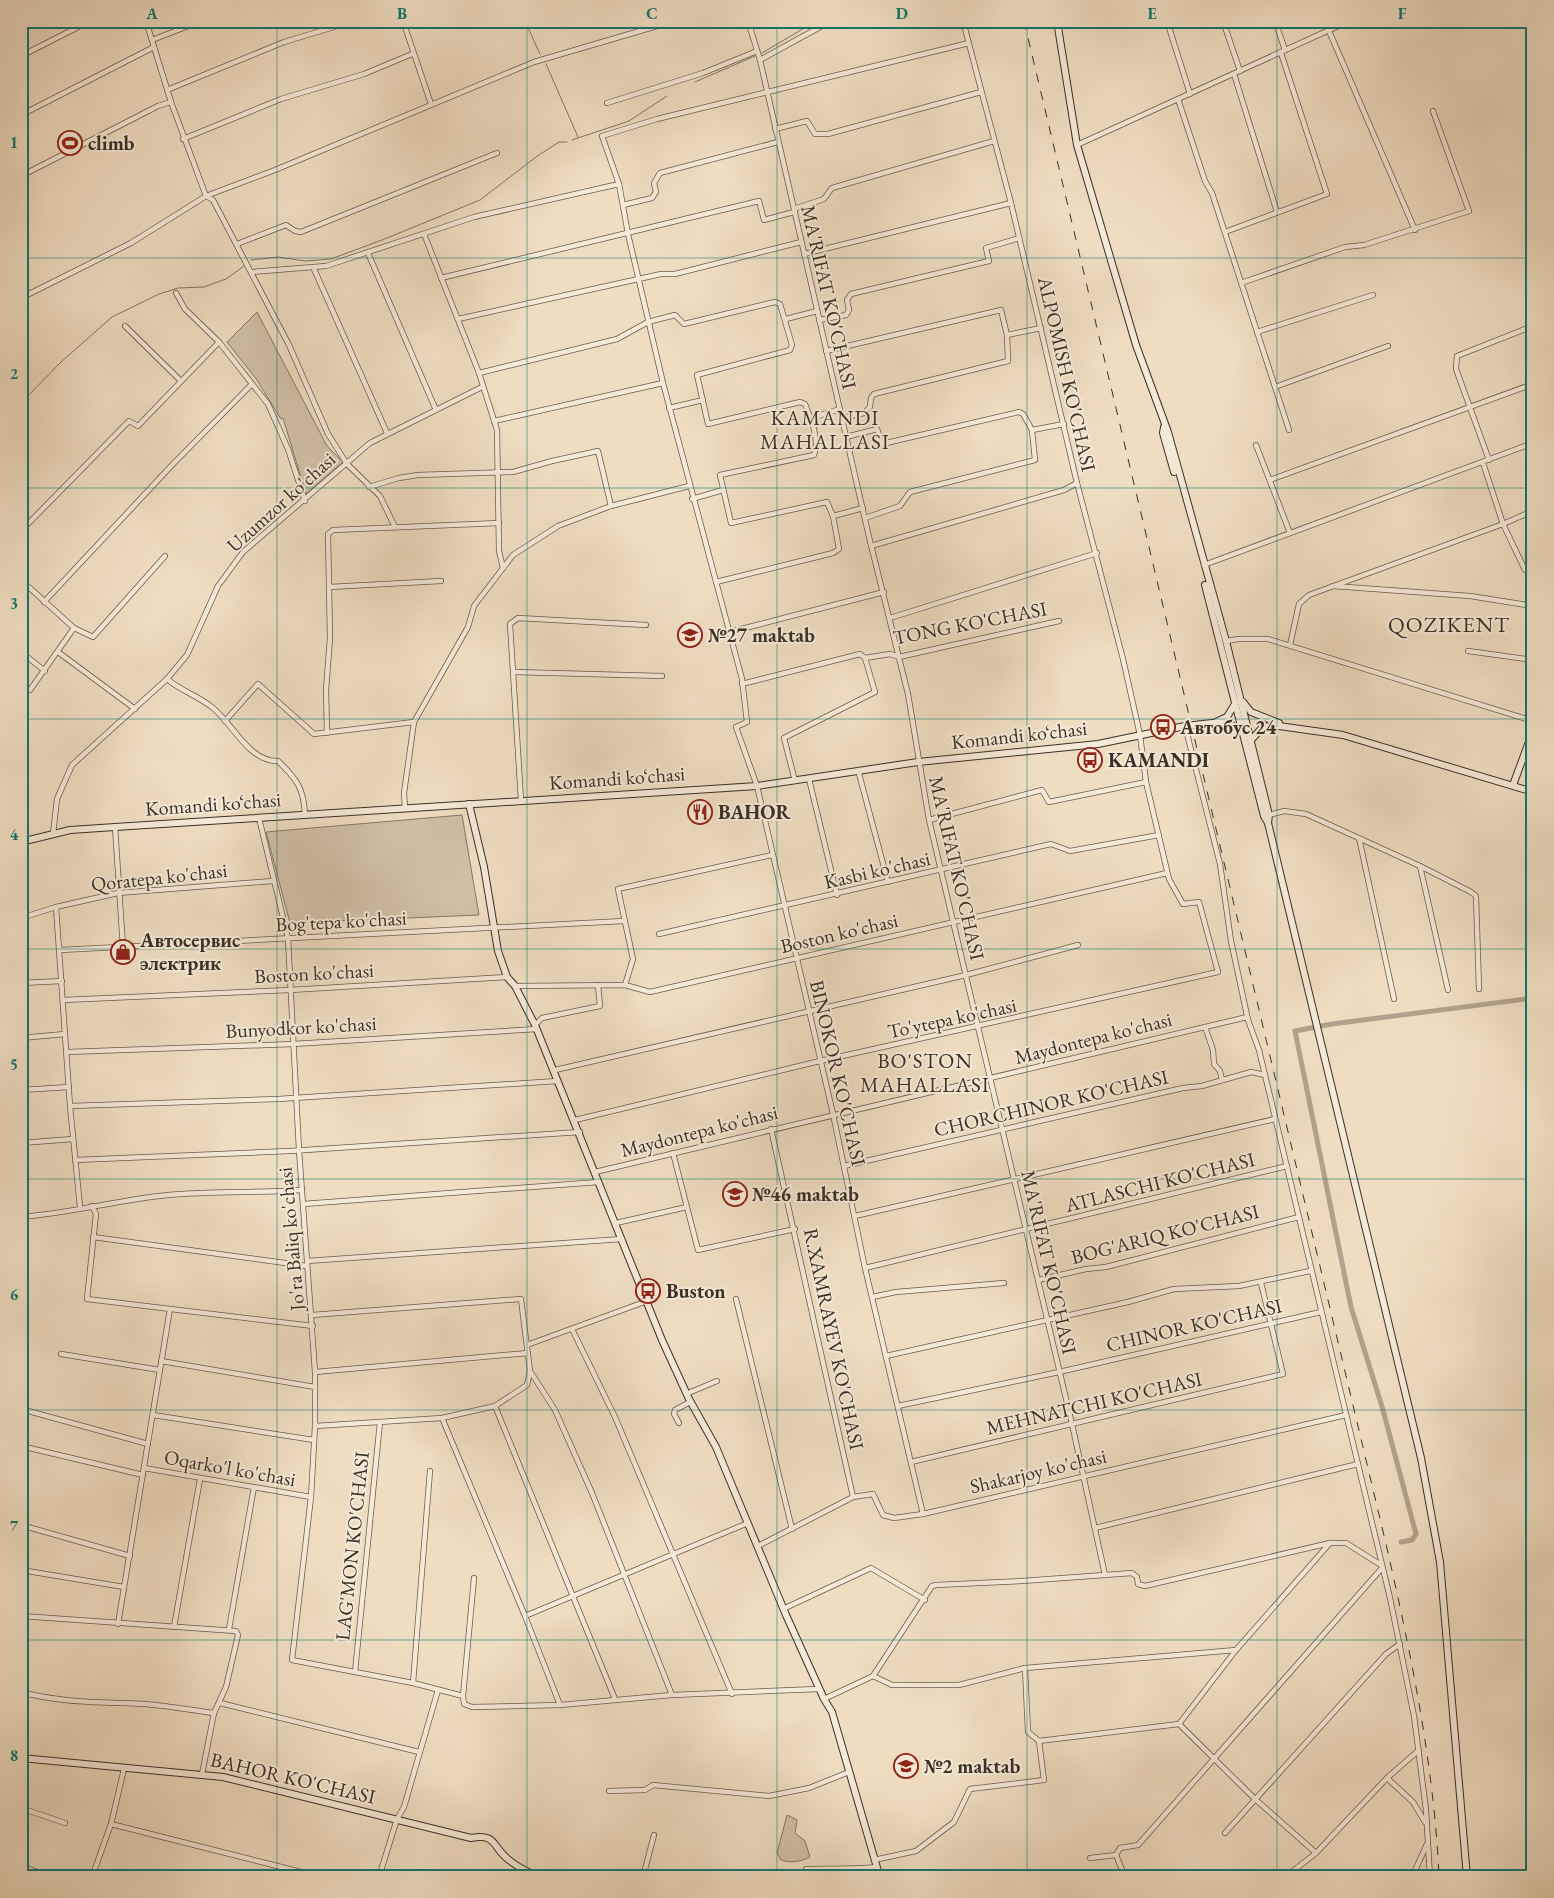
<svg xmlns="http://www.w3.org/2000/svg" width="1554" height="1898" font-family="'EB Garamond',serif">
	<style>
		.green { fill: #d0c0a8; stroke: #857868 }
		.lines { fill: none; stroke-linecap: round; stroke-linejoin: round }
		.stream { stroke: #817464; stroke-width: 1 }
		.canal { stroke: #b1a28d; stroke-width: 5 }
		.street-casing { stroke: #675b4e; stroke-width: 6 }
		.secondary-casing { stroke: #3a3027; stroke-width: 8 }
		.street { stroke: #f5e9d7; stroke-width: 4.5 }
		.secondary { stroke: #f5e9d7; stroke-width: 6 }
		.rail { stroke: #3a3027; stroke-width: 1; stroke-dasharray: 9 9; stroke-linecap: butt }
		.grid { fill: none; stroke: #0f766e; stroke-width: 1; stroke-opacity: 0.55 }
		.labels { text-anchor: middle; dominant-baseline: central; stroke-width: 4; stroke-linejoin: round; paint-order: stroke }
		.poi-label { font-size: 20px; font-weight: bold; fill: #3a3027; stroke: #f5e9d7; text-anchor: start }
		.street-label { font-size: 20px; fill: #3a3027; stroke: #f5e9d7 }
		.neighbourhood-label { font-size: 21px; letter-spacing: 1px; fill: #3a3027; stroke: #f5e9d7 }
		.quarter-label { font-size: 22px; letter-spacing: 1px; fill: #3a3027; stroke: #f5e9d7 }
		.neatline { fill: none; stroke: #0f766e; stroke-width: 2 }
		.grid-label { font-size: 16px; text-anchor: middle; font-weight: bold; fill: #0f766e }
	</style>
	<rect width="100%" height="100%" fill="#efddc2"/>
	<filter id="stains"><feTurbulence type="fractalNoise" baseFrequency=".004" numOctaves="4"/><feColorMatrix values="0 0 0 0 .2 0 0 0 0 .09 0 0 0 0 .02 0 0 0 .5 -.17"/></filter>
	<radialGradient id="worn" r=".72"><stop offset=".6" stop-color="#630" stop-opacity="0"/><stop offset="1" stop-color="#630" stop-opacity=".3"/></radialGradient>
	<!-- green -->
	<g class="green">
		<path d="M257,312l70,134 16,16 -37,32 -23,-76 -2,1 -24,-39 -30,-38z"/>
		<path d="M462,815l17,100 -189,8 -24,-91z"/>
		<path d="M787,1815l10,5 -2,13 10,8 5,16c-9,5 -20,6 -29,3l-4,-7z"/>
	</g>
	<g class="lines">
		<!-- stream -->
		<g class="stream">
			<path d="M525,21l15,33"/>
			<path d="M762,53l54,-32"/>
			<path d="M546,64l32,73"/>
			<path d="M695,82l60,-26"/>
			<path d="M572,140l57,-19 38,-25"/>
			<path d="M251,260l27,-3 27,4 26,-2 51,-19 98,-40 56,-43 23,-15h8"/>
			<path d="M21,403l40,-41 51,-45 47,-23 19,-6 26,-1 22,-8 18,-13"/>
		</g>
		<!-- canal -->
		<path class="canal" d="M1401,1542l11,-2 4,-6 -33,-124 -32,-103 -56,-276 37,-7 201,-26"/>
		<defs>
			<g id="street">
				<path d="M146,21l25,81 35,94 7,4 76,145 39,89 19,30 33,32 15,31"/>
				<path d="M403,21l28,83"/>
				<path d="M748,21l12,39 109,477 39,157 21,126 143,604 33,151"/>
				<path d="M1167,21l23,73"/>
				<path d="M1223,21l17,50"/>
				<path d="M1275,21l10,29"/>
				<path d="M1329,31l86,199"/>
				<path d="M152,40l49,-19"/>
				<path d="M21,56l69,-35"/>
				<path d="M760,60l71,-39"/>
				<path d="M1234,74l43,138"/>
				<path d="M167,90l117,-48 70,-21"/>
				<path d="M1178,99l27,82 7,12 77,237"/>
				<path d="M607,103l96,-30 54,-22"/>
				<path d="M21,115l133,-68"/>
				<path d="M775,129l32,-8 8,13h13l153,-42"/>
				<path d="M183,139l98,-40 83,-25 48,-20"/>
				<path d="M1077,145l272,-124"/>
				<path d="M21,176l137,-70 13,-4"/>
				<path d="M623,205l29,-7 4,-6 -2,-9 6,-10 118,-31"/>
				<path d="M794,209l30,-10 8,-11 162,-47"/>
				<path d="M1225,232l102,-38 -46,-141"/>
				<path d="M424,234l55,139 18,57 2,121 4,17"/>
				<path d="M237,244l49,-19 9,6 6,1 196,-79"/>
				<path d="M368,253l68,157"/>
				<path d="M804,254l207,-51"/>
				<path d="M314,269l73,164"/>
				<path d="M252,272l74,-6 148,-49 145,-33"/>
				<path d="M441,278l318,-77 5,19 30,-8"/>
				<path d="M1241,283l104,-36 19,-2 105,-34 -36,-100"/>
				<path d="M176,293l9,16 34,33 49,62 20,45 17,52"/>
				<path d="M21,298l110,-55 75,-47 69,-26 259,-108 140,-41"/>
				<path d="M458,319l203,-45h14l126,-32"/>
				<path d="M786,319l31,-8"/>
				<path d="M819,320l27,-5 3,-5 -2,-10 4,-6 138,-33 -3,-13 33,-10"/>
				<path d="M125,326l56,55"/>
				<path d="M1257,332l116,-37"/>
				<path d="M826,351l175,-41 6,25"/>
				<path d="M479,373l138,-34 31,-17 27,-7 9,9 91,-22 5,2 12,41 -2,5 -93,25 11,49 92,-22 5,2c6,15 15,36 9,51l-94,20 11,48 96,-21 6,14 6,33 -6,4 -117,29"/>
				<path d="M1275,387l113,-41"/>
				<path d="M669,408l34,-8"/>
				<path d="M811,418l29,-9"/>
				<path d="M842,418l22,-5 6,-6 1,-9 3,-4 134,-33 -1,-26 34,-7"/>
				<path d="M494,421l169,-38"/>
				<path d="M1032,430l32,-6"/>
				<path d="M846,437l31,-8 5,15 137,-32 4,2 9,16 3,30 -125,32 -10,14 -35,12"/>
				<path d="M1256,445l34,88"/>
				<path d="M1489,460l-33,-91 1,-13 76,-30"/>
				<path d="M1483,463l20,61 22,46 8,2"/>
				<path d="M1270,480l263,-96"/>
				<path d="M369,487l30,-9 19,-3 95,-3 39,-11 46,-10 13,55"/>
				<path d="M692,499l31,-9"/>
				<path d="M833,516l30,-8"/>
				<path d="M21,531l108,-110 9,5 81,-84"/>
				<path d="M871,546l193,-56 13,-7"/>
				<path d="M1204,565l329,-122"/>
				<path d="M21,580l53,48 19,9 72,-81"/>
				<path d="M1333,586l137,10 63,10"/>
				<path d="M329,587l112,-6"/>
				<path d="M44,602l129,-138 79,-80"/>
				<path d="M890,618l207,-65"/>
				<path d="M730,632l154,-40"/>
				<path d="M1226,641l13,-2h29l265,82"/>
				<path d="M1290,645l9,-41 10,-9 194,-71 30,-13"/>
				<path d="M1468,651l65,9"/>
				<path d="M21,652l24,19"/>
				<path d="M58,652l77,57"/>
				<path d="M514,672l148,4"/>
				<path d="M167,679c14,12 32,17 46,29 20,16 36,54 65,53 19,18 26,28 27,54"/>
				<path d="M742,684l118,-30 5,4 25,-4 9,3 160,-36"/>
				<path d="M30,690l44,-62"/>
				<path d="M225,721l33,-37 56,50 100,-12"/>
				<path d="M1185,726l35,138 11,77 17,79 11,30 131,548 24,118 12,94 4,67"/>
				<path d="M327,733l-1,-43 4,-52 -2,-104 5,-4 166,-7"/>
				<path d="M858,770l30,112"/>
				<path d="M809,779l28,116"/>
				<path d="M795,781l-11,-43 91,-46 -10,-34"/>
				<path d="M521,800l-11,-176 8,-6 128,7"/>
				<path d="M405,808l-1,-15 10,-71 54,-95 6,-21 39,-51 45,-29 53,-20 78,-20"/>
				<path d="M1269,815l15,-4 22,3 114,52 51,26 5,4 3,93"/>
				<path d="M259,818l29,120 11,212 16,222v54l-4,71 -19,163 121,23 50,13"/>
				<path d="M929,820l113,-30 7,12 97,-20"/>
				<path d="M115,827l8,120"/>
				<path d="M53,834l4,-35 15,-34 95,-86 20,-24 31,-69 25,-34 127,-109 112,-56"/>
				<path d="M1359,838l35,161"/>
				<path d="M1420,866l28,124"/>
				<path d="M56,907l14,199 10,101"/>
				<path d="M21,918l35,-11 62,-14 155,-12"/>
				<path d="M659,934l392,-90 19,7 89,-16"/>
				<path d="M60,950l564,-29"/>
				<path d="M21,983l41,-2"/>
				<path d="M625,985l8,-26 -15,-70 154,-34"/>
				<path d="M515,986l110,-1 25,7 517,-119"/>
				<path d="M63,1000l227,-10 217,-13"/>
				<path d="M535,1025l7,-7 58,-12 -2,-21"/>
				<path d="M1205,1027l8,23 1,14 6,7 2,9"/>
				<path d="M21,1038l44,-4"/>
				<path d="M67,1052l226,-8 244,-15"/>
				<path d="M555,1070l411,-95 112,-30"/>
				<path d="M21,1090l48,-3"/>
				<path d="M70,1106l208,-7 280,-18"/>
				<path d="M575,1120l245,-59 398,-89 -19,-70 -16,2 -14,-25 -23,-97 -6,-47 -17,-76 -46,-176 -66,-280 -48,-182"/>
				<path d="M771,1129l82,368"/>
				<path d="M21,1143l52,-4"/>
				<path d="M673,1153l25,97 97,-21"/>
				<path d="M75,1160l215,-9 290,-19"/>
				<path d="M844,1166l339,-78 19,-2 49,-14 14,3"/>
				<path d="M595,1172l652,-155"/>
				<path d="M303,1204l296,-22"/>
				<path d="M92,1206l4,8 -9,85 226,27"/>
				<path d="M855,1216l420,-97"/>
				<path d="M21,1217c50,-4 97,-17 147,-22 44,-4 90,-2 134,-5"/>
				<path d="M616,1223l71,-16"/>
				<path d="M93,1237l214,29"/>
				<path d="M307,1261l315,-22"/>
				<path d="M865,1268l422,-102"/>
				<path d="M1038,1280l48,-11 20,-2 193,-50"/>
				<path d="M872,1297l24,-5 108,-9"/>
				<path d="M736,1299l56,230"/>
				<path d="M312,1315l209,-16 9,72 -3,14 -32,21 -53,12 -127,8"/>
				<path d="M572,1329l43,88 117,277"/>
				<path d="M527,1345l120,-44"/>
				<path d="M61,1354l99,16"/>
				<path d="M886,1356l242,-54 46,-13 65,-3 71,-15"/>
				<path d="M161,1361l154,26"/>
				<path d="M530,1371l25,39 37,83 80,202"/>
				<path d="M315,1372l213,-19"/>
				<path d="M686,1394l31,-13"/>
				<path d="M495,1406l120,293"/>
				<path d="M898,1406l161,-34 262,-60"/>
				<path d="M21,1409l127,35"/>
				<path d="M153,1415l161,25"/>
				<path d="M442,1418l83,198 223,-93"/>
				<path d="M679,1423l-5,-9 1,-4 15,-8"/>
				<path d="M21,1446l122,29"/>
				<path d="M911,1462l372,-88 -22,-91"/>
				<path d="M144,1468l167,29"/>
				<path d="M923,1514l-58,-246 -32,-154 -76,-328 -21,-59 11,-5 -5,-43 -79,-296 -35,-149 -9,-50 -17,-48 55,-17 312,-76"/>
				<path d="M21,1525l109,31"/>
				<path d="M1095,1528l263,-64"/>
				<path d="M758,1546l95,-49 20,-3 10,21 11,3 29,-4 423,-99"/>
				<path d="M21,1570l103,17"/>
				<path d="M474,1578l-11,118 1,8 8,3 88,-2 112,-10 147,-6"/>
				<path d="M783,1609l88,-41 54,32"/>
				<path d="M21,1616l215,15 2,4 -12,52 -12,26 -12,61"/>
				<path d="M525,1616l35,89"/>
				<path d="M118,1624l52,-315"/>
				<path d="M174,1627l26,-148"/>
				<path d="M229,1629l25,-142"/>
				<path d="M355,1672l25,-250"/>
				<path d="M873,1676l19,9h67l66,-17 211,-18"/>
				<path d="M413,1683l17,-212"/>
				<path d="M21,1692c40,11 82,10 124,12 23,2 46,6 69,9"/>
				<path d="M824,1699l49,-23 59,-90 4,-1 86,-4 110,-8 5,4 1,7 7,2 185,-43h16l35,22"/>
				<path d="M220,1703l199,49"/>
				<path d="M1179,1724l76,75 61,54"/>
				<path d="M1039,1741l140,-17 57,-74 94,-107"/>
				<path d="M1387,1778l26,24 12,20"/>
				<path d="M609,1791l36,-1 8,-5 116,11 40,-8 40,-16"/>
				<path d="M21,1808l44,15"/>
				<path d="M111,1824l210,53"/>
				<path d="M1225,1833l161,-179 14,-10"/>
				<path d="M1116,1855l9,22"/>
				<path d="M1090,1858l26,-3 4,-7 18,-3 244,-277"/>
				<path d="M874,1860l42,-9 38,-29 16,-33 74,-9 -5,-39 -11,-9 -3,-64"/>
				<path d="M21,1866l30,11"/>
				<path d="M806,1869c25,-1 46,1 70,-2"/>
				<path d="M92,1877l19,-53 13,-55"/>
				<path d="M379,1877l18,-58 7,-12 34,-117"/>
				<path d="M643,1877l11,-42"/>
				<path d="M1252,1877l37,-3 27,-21 71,-75 32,-28"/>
				<path d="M1412,1877l15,-33"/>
			</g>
			<g id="secondary">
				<path d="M1057,21l20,124 59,200 32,87 58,209 43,174 -1,8 153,635 19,104 27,315"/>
				<path d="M1164,427l-1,6 11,39"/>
				<path d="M1205,585l59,231 4,7"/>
				<path d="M1243,702l8,10 28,11"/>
				<path d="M1216,722l11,-5 9,-15"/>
				<path d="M1251,740l11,-12 10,-3 71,10 190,57"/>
				<path d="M1513,785l20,-54"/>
				<path d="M469,804l15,63 14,84 9,26 8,9 20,39 127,315 27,59 27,48 70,168 38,84 8,13 46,159 -5,6"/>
				<path d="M21,842l49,-12 45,-3 642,-41 161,-24 180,-18 87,-18 27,-3 17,1 10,5 5,5"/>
				<path d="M21,1758l202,19 248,61c27,-5 21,10 38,22 10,8 20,13 32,17"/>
			</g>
		</defs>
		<!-- street casing -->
		<use href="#street" class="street-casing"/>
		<!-- secondary casing -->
		<use href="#secondary" class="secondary-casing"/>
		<!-- street -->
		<use href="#street" class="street"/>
		<!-- secondary -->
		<use href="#secondary" class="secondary"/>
		<!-- rail -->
		<path class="rail" d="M1024,21l362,1523c25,110 48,220 53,333"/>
	</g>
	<!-- grid -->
	<path class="grid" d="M277,21v1856M527,21v1856M777,21v1856M1027,21v1856M1277,21v1856M21,258h1512M21,488h1512M21,719h1512M21,949h1512M21,1179h1512M21,1410h1512M21,1640h1512"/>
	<!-- icons -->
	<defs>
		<symbol id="stadium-ring" viewBox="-11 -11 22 22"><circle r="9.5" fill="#f5e9d7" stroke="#8f2418" stroke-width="1.5"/><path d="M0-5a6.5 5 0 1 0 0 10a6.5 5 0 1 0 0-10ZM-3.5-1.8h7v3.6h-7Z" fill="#8f2418"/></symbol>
		<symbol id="school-ring" viewBox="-11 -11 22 22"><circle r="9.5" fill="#f5e9d7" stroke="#8f2418" stroke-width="1.5"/><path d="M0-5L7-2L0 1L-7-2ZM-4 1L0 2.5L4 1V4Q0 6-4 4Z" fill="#8f2418"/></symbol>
		<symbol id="bus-ring" viewBox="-11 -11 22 22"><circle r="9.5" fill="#f5e9d7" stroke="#8f2418" stroke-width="1.5"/><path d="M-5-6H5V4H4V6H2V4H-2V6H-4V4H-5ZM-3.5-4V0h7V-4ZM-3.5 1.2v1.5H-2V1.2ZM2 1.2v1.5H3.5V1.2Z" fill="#8f2418"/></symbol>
		<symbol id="restaurant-ring" viewBox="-11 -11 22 22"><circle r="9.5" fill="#f5e9d7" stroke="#8f2418" stroke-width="1.5"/><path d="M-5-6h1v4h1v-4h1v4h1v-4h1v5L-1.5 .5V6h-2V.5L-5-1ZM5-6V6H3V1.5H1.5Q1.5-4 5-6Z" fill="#8f2418"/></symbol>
		<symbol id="shop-ring" viewBox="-11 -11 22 22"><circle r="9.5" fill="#f5e9d7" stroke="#8f2418" stroke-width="1.5"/><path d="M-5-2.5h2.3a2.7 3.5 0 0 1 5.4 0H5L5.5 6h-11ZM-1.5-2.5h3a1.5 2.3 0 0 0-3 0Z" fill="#8f2418"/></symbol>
	</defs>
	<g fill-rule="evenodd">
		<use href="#stadium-ring" x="56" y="129" width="28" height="28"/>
		<use href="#school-ring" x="676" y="621" width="28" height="28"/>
		<use href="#bus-ring" x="1149" y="713" width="28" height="28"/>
		<use href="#bus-ring" x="1076" y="746" width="28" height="28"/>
		<use href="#restaurant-ring" x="686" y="798" width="28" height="28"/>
		<use href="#shop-ring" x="109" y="938" width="28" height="28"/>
		<use href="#school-ring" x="721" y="1180" width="28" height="28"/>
		<use href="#bus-ring" x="634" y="1277" width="28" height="28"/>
		<use href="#school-ring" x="892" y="1752" width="28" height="28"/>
	</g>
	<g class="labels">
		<!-- poi labels -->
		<g class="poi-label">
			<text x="88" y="143">climb</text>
			<text x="708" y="635">№27 maktab</text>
			<text x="1180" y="727">Автобус 24</text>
			<text x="1108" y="760">KAMANDI</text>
			<text x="718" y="812">BAHOR</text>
			<text x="140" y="940">Автосервис<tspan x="140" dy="23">электрик</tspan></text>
			<text x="752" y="1194">№46 maktab</text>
			<text x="666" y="1291">Buston</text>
			<text x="924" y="1766">№2 maktab</text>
		</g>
		<!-- street labels -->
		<g class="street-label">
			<text transform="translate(829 297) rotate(77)">MA'RIFAT KO'CHASI</text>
			<text transform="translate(1067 374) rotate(77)">ALPOMISH KO'CHASI</text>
			<text transform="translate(281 502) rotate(-42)">Uzumzor ko'chasi</text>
			<text transform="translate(970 623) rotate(-11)">TONG KO'CHASI</text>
			<text transform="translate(1019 735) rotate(-6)">Komandi ko‘chasi</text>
			<text transform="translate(617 778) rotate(-4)">Komandi ko‘chasi</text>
			<text transform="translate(213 804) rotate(-4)">Komandi ko‘chasi</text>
			<text transform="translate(957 868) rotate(77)">MA'RIFAT KO'CHASI</text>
			<text transform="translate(877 870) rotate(-13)">Kasbi ko'chasi</text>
			<text transform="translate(159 877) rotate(-6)">Qoratepa ko'chasi</text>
			<text transform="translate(341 921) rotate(-3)">Bog'tepa ko'chasi</text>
			<text transform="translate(839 933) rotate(-13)">Boston ko'chasi</text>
			<text transform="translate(314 973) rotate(-3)">Boston ko'chasi</text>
			<text transform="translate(952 1018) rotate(-12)">To'ytepa ko'chasi</text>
			<text transform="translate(301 1027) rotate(-3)">Bunyodkor ko'chasi</text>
			<text transform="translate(1093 1038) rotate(-14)">Maydontepa ko'chasi</text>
			<text transform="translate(838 1073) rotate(77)">BINOKOR KO'CHASI</text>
			<text transform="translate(1051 1103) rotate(-13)">CHORCHINOR KO'CHASI</text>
			<text transform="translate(699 1131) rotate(-14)">Maydontepa ko'chasi</text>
			<text transform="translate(1160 1182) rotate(-14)">ATLASCHI KO'CHASI</text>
			<text transform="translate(1165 1234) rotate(-14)">BOG'ARIQ KO'CHASI</text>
			<text transform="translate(291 1239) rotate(-95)">Jo'ra Baliq ko'chasi</text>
			<text transform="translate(1049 1262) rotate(77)">MA'RIFAT KO'CHASI</text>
			<text transform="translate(1194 1325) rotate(-13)">CHINOR KO'CHASI</text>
			<text transform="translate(834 1339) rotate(78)">R.XAMRAYEV KO'CHASI</text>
			<text transform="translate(1094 1403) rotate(-13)">MEHNATCHI KO'CHASI</text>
			<text transform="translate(230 1468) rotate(10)">Oqarko'l ko'chasi</text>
			<text transform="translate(1038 1471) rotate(-13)">Shakarjoy ko'chasi</text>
			<text transform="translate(352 1546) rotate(-84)">LAG'MON KO'CHASI</text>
			<text transform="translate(293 1778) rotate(13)">BAHOR KO'CHASI</text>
		</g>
		<!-- neighbourhood labels -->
		<g class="neighbourhood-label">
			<text x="825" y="417">KAMANDI<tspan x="825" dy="24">MAHALLASI</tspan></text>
			<text x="925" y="1060">BO'STON<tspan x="925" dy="24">MAHALLASI</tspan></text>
		</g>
		<!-- quarter labels -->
		<g class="quarter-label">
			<text x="1449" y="624">QOZIKENT</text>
		</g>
	</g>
	<!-- margin -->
	<rect width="1554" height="1898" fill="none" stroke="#efddc2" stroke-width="55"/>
	<rect x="28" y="28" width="1498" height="1842" class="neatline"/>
	<g class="grid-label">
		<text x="152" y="19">A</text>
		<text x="402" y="19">B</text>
		<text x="652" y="19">C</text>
		<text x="902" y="19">D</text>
		<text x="1152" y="19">E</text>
		<text x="1402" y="19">F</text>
		<text x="14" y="148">1</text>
		<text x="14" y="379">2</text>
		<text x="14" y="609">3</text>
		<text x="14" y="840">4</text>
		<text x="14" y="1070">5</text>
		<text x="14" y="1300">6</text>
		<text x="14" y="1531">7</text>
		<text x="14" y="1761">8</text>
	</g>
	<rect width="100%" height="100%" filter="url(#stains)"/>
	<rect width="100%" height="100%" fill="url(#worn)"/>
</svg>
